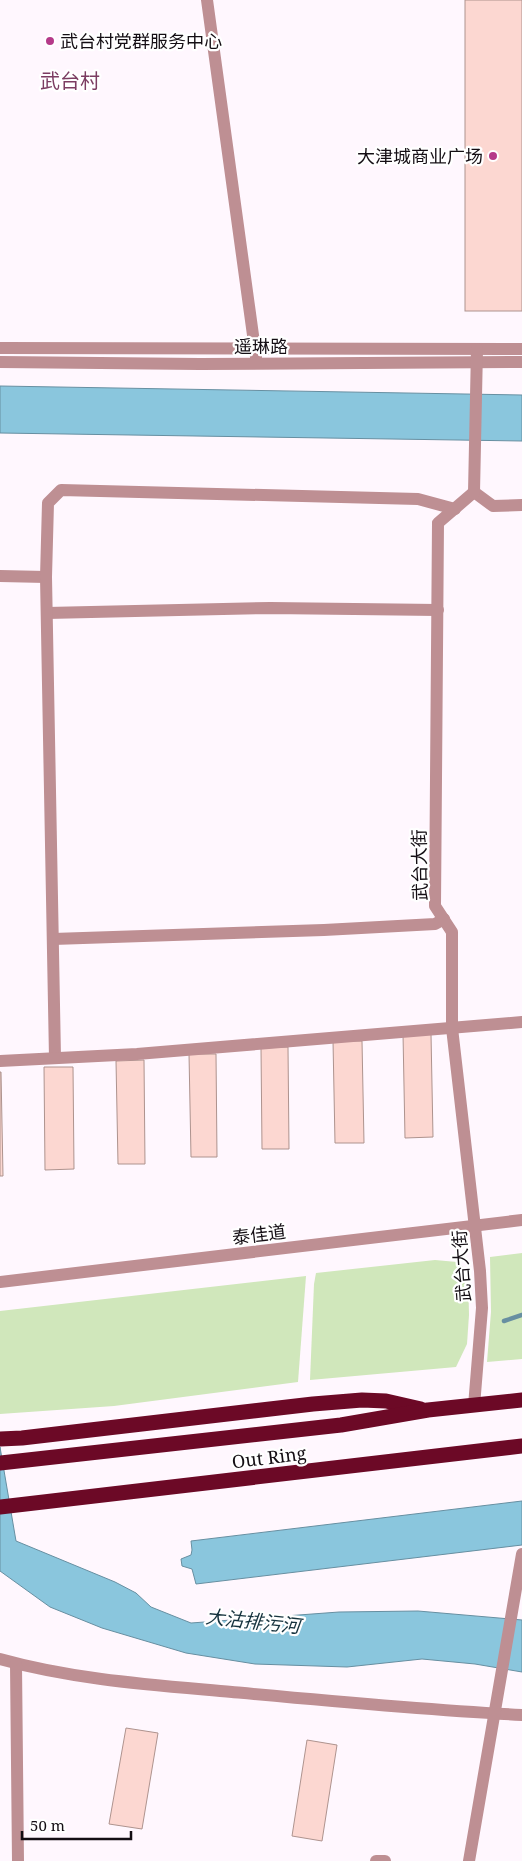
<svg xmlns="http://www.w3.org/2000/svg" width="522" height="1861" font-family="'Noto Serif','Noto Sans SC',serif">
	<style>
		.green { fill: #d0e7bb }
		.water { fill: #8ac6dd; stroke: #678fa1 }
		.lines { fill: none; stroke-linecap: round; stroke-linejoin: round }
		.stream { stroke: #678fa1; stroke-width: 4.5 }
		.building { fill: #fcd7d1; stroke: #ae938e }
		.minor { stroke: #be8f93; stroke-width: 12 }
		.highway { stroke: #6c0926; stroke-width: 15 }
		.poi-dot { fill: #b53989; stroke: #fff; stroke-width: 2 }
		.labels { text-anchor: middle; dominant-baseline: central; stroke-width: 4.5; stroke-linejoin: round; paint-order: stroke }
		.poi-label { font-size: 18px; fill: #140e14; stroke: #fff; text-anchor: start }
		.street-label { font-size: 18px; fill: #140e14; stroke: #fff }
		.water-label { font-size: 19px; font-style: italic; fill: #16333e; stroke: #fff }
		.quarter-label { font-size: 20px; fill: #7c3d62; stroke: #fff }
	</style>
	<rect width="100%" height="100%" fill="#fff7fe"/>
	<!-- green -->
	<g class="green">
		<path d="M522,1253v106l-35,3 4,-50 -1,-55z"/>
		<path d="M435,1260l22,2 11,9 1,44 -2,29 -11,23 -146,13 4,-96 2,-11z"/>
		<path d="M306,1276l-8,106 -184,24 -114,8v-103z"/>
	</g>
	<!-- water -->
	<g class="water">
		<path d="M0,386l522,9v46l-522,-8z"/>
		<path d="M0,1447l16,94 99,41 21,11 15,14 40,16 148,-11 79,-1 104,9v52l-47,-8 -53,-5 -75,8 -92,-3 -69,-11 -84,-25 -52,-21 -50,-36z"/>
		<path d="M522,1501v44l-326,39 -4,-15 -10,-3 -1,-7 10,-4 1,-5 -1,-9z"/>
	</g>
	<g class="lines">
		<!-- stream -->
		<path class="stream" d="M504,1321l18,-6"/>
	</g>
	<!-- building -->
	<g class="building">
		<rect x="465" y="0" width="57" height="311"/>
		<path d="M403,1034h28l2,103 -28,1z"/>
		<path d="M333,1041h29l2,102h-29z"/>
		<path d="M288,1047l1,102h-27l-1,-101z"/>
		<path d="M189,1054h27l1,103h-26z"/>
		<path d="M144,1060l1,104h-27l-2,-103z"/>
		<path d="M44,1067h29l1,102 -29,1z"/>
		<path d="M0,1072h1l2,104h-3z"/>
		<path d="M126,1728l32,5 -16,96 -33,-5z"/>
		<path d="M307,1740l30,5 -15,96 -30,-5z"/>
	</g>
	<g class="lines">
		<!-- minor -->
		<g class="minor">
			<path d="M207,0l49,357"/>
			<path d="M0,348l522,1"/>
			<path d="M0,362l200,2 322,-2"/>
			<path d="M474,492l19,14 29,-1"/>
			<path d="M0,576l46,1"/>
			<path d="M47,613l223,-5 168,2"/>
			<path d="M53,939l271,-9 111,-6 9,-5"/>
			<path d="M55,1058l-9,-481 2,-74 13,-13 357,9 37,10"/>
			<path d="M0,1061l137,-7 385,-32"/>
			<path d="M0,1282l522,-62"/>
			<path d="M474,1406l8,-98 -2,-37 -28,-243v-96l-17,-26 3,-383 36,-31 3,-143"/>
			<path d="M0,1659c75,21 155,26 232,33 97,9 193,18 290,23"/>
			<path d="M16,1664l2,197"/>
			<path d="M376,1861h9"/>
			<path d="M469,1861l53,-307"/>
		</g>
		<!-- highway -->
		<g class="highway">
			<path d="M0,1439l22,-1 291,-34 49,-4 24,1 35,8"/>
			<path d="M0,1463l341,-38 87,-15 94,-10"/>
			<path d="M0,1507l522,-61"/>
		</g>
	</g>
	<!-- markers -->
	<g class="poi-dot">
		<circle cx="50" cy="41" r="5"/>
		<circle cx="493" cy="156" r="5"/>
	</g>
	<g class="labels">
		<!-- poi labels -->
		<g class="poi-label">
			<text x="60" y="41">武台村党群服务中心</text>
			<text x="483" y="156" text-anchor="end">大津城商业广场</text>
		</g>
		<!-- street labels -->
		<g class="street-label">
			<text x="261" y="346">遥琳路</text>
			<text transform="translate(419 865) rotate(-91)">武台大街</text>
			<text transform="translate(259 1234) rotate(-7)">泰佳道</text>
			<text transform="translate(461 1266) rotate(-94)">武台大街</text>
			<text transform="translate(269 1457) rotate(-7)">Out Ring</text>
		</g>
		<!-- water labels -->
		<g class="water-label">
			<text transform="translate(253 1621) rotate(6)">大沽排污河</text>
		</g>
		<!-- quarter labels -->
		<g class="quarter-label">
			<text x="70" y="80">武台村</text>
		</g>
	</g>
	<!-- scale -->
	<path d="M22 1831v8h109v-8" fill="none" stroke="#140e14" stroke-width="2.5"/>
	<text x="30" y="1831" font-size="15" fill="#140e14" stroke="#ffffff" stroke-width="4" paint-order="stroke">50 m</text>
</svg>
